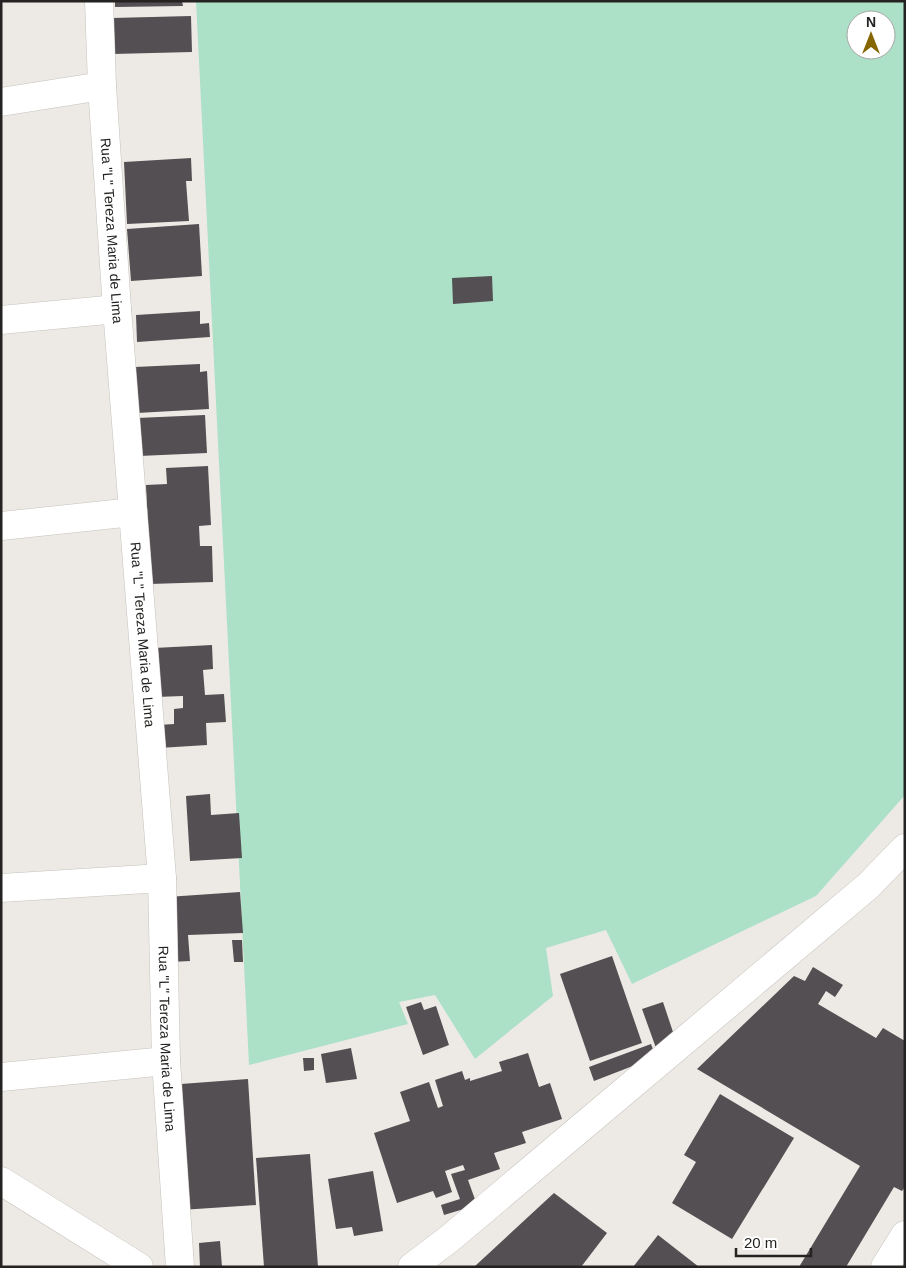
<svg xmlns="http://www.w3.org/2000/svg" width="906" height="1268" font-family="Helvetica,sans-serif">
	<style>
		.green { fill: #ace1c7; fill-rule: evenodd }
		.building { fill: #534f53 }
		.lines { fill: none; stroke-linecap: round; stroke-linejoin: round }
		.street-casing { stroke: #c5c2bd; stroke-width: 29 }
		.street { stroke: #fff; stroke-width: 28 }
		.labels { text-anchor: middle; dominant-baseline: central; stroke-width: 5; stroke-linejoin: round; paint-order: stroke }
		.street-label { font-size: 14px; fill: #242321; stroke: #fff }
	</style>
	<rect width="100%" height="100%" fill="#edeae5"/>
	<!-- green -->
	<path class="green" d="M196,1h709v794l-89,101 -184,88 -26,-54 -60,18 7,48 -78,63 -40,-64 -36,7 9,22 -159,41zM856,20h30v30h-30z"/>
	<!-- building -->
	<g class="building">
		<path d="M115,1h67l1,5 -68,1z"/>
		<path d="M191,16l1,36 -79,2 -1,-36z"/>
		<path d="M191,158l1,23h-6l3,40 -62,3 -3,-62z"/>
		<path d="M199,224l3,52 -71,5 -4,-52z"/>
		<path d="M492,276l1,25 -40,3 -1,-26z"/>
		<path d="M200,311v13l9,-1 1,14 -73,5 -1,-27z"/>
		<path d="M200,364v8l7,-1 2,38 -72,4 -2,-46z"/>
		<path d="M205,415l2,38 -68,3 -2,-38z"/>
		<path d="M208,466l3,59 -12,1 1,20h12l1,36 -63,2 -4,-99 21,-1 -1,-16z"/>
		<path d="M212,645l1,24 -10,1 2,25 19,-1 2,28 -20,1 1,22 -48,3 -1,-23 16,-1v-15l9,-1v-12l-27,1 -2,-49z"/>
		<path d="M210,794l1,21 28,-2 3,45 -52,3 -4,-65z"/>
		<path d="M240,892l3,41 -55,2 2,26 -19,1 -4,-65z"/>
		<path d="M232,940h10l1,22h-9z"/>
		<path d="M612,956l30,87 -52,18 -30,-87z"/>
		<path d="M813,967l30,18 -8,12 -9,-6 -8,13 58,34 7,-10 22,13v146l-3,4 -8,-4 -48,80h-47l61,-101 -163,-97 97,-93 11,5z"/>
		<path d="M421,1002l3,8 12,-4 13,39 -26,10 -17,-48z"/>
		<path d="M663,1002l13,39 -20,7 -14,-39z"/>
		<path d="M651,1044l5,13 -62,24 -5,-14z"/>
		<path d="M351,1048l6,31 -31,4 -5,-29z"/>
		<path d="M528,1053l11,34 11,-4 12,36 -40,13 4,11 -32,10 6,16 -32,11 9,25 -33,10 -3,-10 19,-6 -9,-25 14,-4 -2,-5 -18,6 7,21 -16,6 -3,-7 -36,12 -23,-70 36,-12 -10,-29 29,-10 9,26 5,-2 -8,-26 27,-9 3,9 5,-2v3l32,-10 -3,-9z"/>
		<path d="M303,1058h11v12l-10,1z"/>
		<path d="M248,1079l8,126 -75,5v-126z"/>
		<path d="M720,1094l74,44 -62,101 -60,-36 24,-41 -12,-7z"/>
		<path d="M310,1154l8,113h-54l-8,-109z"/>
		<path d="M373,1171l10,60 -29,5 -2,-9 -16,2 -8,-50z"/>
		<path d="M554,1193l53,40 -26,34h-107z"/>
		<path d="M658,1235l41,32h-66z"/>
		<path d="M220,1241l2,26h-22l-1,-24z"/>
	</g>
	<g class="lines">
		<defs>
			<g id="street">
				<path id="s1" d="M99,1l3,85 15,223 45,569 4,183 14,206"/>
				<path d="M1,102l101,-16"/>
				<path d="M1,320l116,-11"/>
				<path d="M1,526l132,-14"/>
				<path d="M1,888l161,-10"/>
				<path d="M1,1077l165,-16"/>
				<path d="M1,1181l138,86"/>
				<path d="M412,1267l37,-28 419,-353 37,-38"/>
				<path d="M885,1267l20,-32"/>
			</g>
		</defs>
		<!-- street casing -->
		<use href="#street" class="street-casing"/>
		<!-- street -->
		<use href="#street" class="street"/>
	</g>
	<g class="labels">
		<!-- street labels -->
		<g class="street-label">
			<text stroke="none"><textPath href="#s1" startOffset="230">Rua "L" Tereza Maria de Lima</textPath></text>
			<text stroke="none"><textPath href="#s1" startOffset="635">Rua "L" Tereza Maria de Lima</textPath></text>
			<text stroke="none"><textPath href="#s1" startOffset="1040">Rua "L" Tereza Maria de Lima</textPath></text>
		</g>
	</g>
	<!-- border -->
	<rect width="906" height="1268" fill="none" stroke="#242321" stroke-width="5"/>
	<!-- north arrow -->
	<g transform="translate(871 35)"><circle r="24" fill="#ffffff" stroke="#a7a7a6"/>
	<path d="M0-4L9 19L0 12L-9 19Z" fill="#856600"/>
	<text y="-8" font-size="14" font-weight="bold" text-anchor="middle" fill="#242321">N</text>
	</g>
	<!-- scale -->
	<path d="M736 1248v8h75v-8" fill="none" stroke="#242321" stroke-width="2.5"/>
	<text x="744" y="1248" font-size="15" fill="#242321" stroke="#ffffff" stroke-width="4" paint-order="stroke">20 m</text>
</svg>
